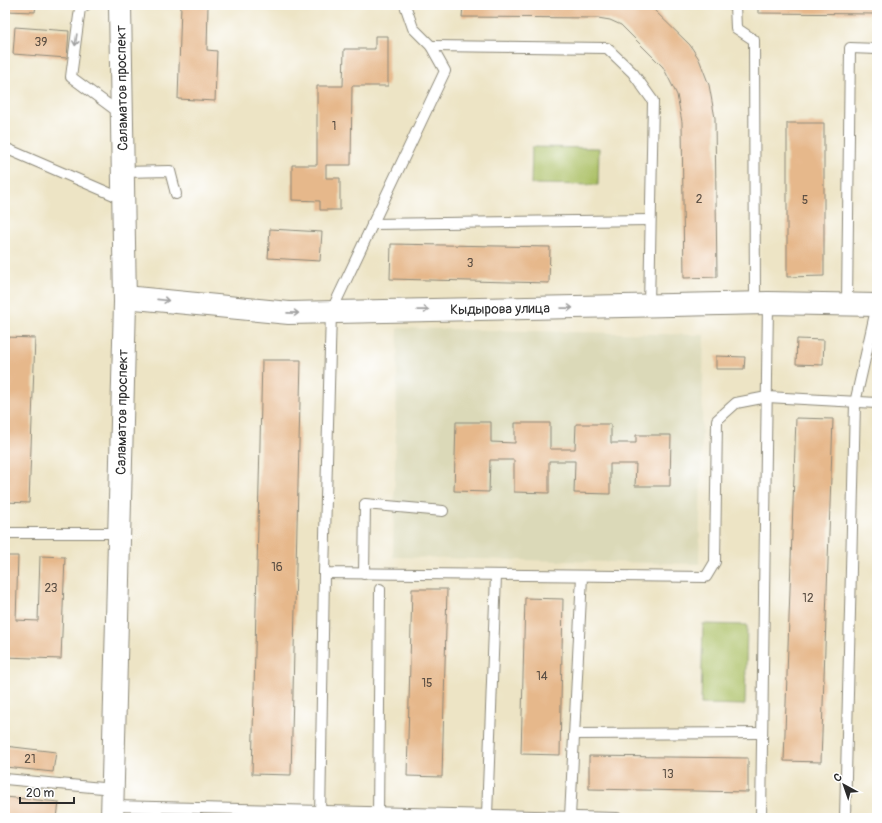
<svg xmlns="http://www.w3.org/2000/svg" width="882" height="823" font-family="Pangolin,sans-serif">
	<style>
		.built { fill: #dbd9b8 }
		.green { fill: #aabf63; stroke: #6a7547 }
		.building { fill: #e6b88b }
		.lines { fill: none; stroke-linecap: round; stroke-linejoin: round }
		.service-casing { stroke: #8c8878; stroke-width: 12 }
		.tertiary-casing { stroke: #8c8878; stroke-width: 24 }
		.service { stroke: #fff; stroke-width: 10 }
		.tertiary { stroke: #fff; stroke-width: 22 }
		.oneway { stroke: #a0a0a0 }
		.labels { text-anchor: middle; dominant-baseline: central; stroke-width: 3; stroke-linejoin: round; paint-order: stroke }
		.number-label { font-size: 12px; fill: #5a4e43 }
		.street-label { font-size: 14px; fill: #2b2b2b; stroke: #fff }
	</style>
	<rect width="100%" height="100%" fill="#fff"/>
	<filter id="ink" filterUnits="userSpaceOnUse"><feTurbulence type="fractalNoise" baseFrequency=".025" numOctaves="2"/><feDisplacementMap in="SourceGraphic" scale="8" xChannelSelector="R" yChannelSelector="G"/><feConvolveMatrix kernelMatrix="1 2 1 2 8 2 1 2 1" color-interpolation-filters="sRGB"/></filter>
	<filter id="wash" filterUnits="userSpaceOnUse"><feTurbulence type="fractalNoise" baseFrequency=".012" numOctaves="4" result="noise"/><feDisplacementMap in="SourceGraphic" scale="16" xChannelSelector="R" yChannelSelector="G"/><feGaussianBlur stdDeviation="0.9" result="paint"/><feColorMatrix in="noise" values="0 0 0 0 0 0 0 0 0 0 0 0 0 0 0 0 0 1.4 0 .05"/><feComposite in="paint" operator="in"/></filter>
	<g filter="url(#wash)">
		<rect width="100%" height="100%" fill="#ede4c5"/>
		<!-- built -->
		<path class="built" d="M398,328l306,7 -5,229 -306,-7z"/>
		<!-- green -->
		<g class="green">
			<path d="M532,147l67,1 -1,37 -67,-1z"/>
			<path d="M703,624l44,1 -2,80 -44,-1z"/>
		</g>
		<g id="blocks">
			<!-- building -->
			<g class="building">
				<path d="M5,5h31l-1,7 -30,-1z"/>
				<path d="M181,5h27l-1,45 10,1 -2,50 -37,-2z"/>
				<path d="M463,5h186l41,40 9,14 10,26 6,33 2,159 -33,1 -2,-156 -5,-27 -14,-28 -42,-42 -11,-5 -12,-2 -136,-1z"/>
				<path d="M758,5h119v9l-119,-1z"/>
				<path d="M15,27l54,4 -2,27 -54,-4z"/>
				<path d="M375,36h13v50h-36l-1,79h-25v13h14v32h-20v-9l-28,-1v-35h25v-79h26l1,-37h31z"/>
				<path d="M787,123h37v153l-37,1z"/>
				<path d="M270,229l52,3 -2,29 -52,-3z"/>
				<path d="M391,244l159,3 -1,36 -159,-4z"/>
				<path d="M5,337l30,1 -6,165 -24,-1z"/>
				<path d="M797,339l27,1 -1,25 -27,-1z"/>
				<path d="M716,356l29,1 -1,12h-28z"/>
				<path d="M262,360h39l-10,415 -39,-1z"/>
				<path d="M796,418l37,1 -12,343 -37,-1z"/>
				<path d="M456,422h35v20l24,1v-20h35v26h25l1,-25h35v19h25v-8h35l-1,51h-35l1,-22h-26v30l-36,-1 1,-32h-26v32l-35,-1v-32h-24l-1,32 -35,-1z"/>
				<path d="M5,556h13l-2,64 22,1 2,-65 25,1 -4,102 -56,-2z"/>
				<path d="M412,589h35l-5,188 -35,-1z"/>
				<path d="M525,598l38,1 -3,156 -39,-1z"/>
				<path d="M5,746l51,6 -3,20 -48,-5z"/>
				<path d="M589,756l159,2v34l-159,-3z"/>
				<path d="M5,797l54,5 -2,16h-52z"/>
			</g>
		</g>
	</g>
	<g filter="url(#ink)">
		<use href="#blocks" fill-opacity="0" stroke="#8c8878" stroke-width="1"/>
		<g class="lines">
			<defs>
				<g id="service">
					<path d="M86,5l-6,3 -9,69 50,37"/>
					<path d="M405,5l8,23 18,18 14,25 -114,241 -7,261 382,4 9,-15 2,-142 19,-17 31,-6 110,6"/>
					<path d="M735,5l1,23 18,12 1,263"/>
					<path d="M431,46l176,2 26,25 20,28 -4,205"/>
					<path d="M5,148l118,51"/>
					<path d="M123,172l47,-1 6,23"/>
					<path d="M372,224l278,-4"/>
					<path d="M847,304l3,-256 27,1"/>
					<path d="M5,533h114"/>
					<path d="M364,574l1,-70 78,7"/>
					<path d="M574,734l188,-1"/>
					<path d="M5,779l108,10"/>
					<path d="M113,806l504,12"/>
					<path d="M487,815l9,-240"/>
					<path d="M570,817l12,-241"/>
					<path d="M320,818l4,-245"/>
					<path d="M378,818l2,-229"/>
					<path d="M761,818l7,-515"/>
					<path d="M845,818l10,-415 22,-98"/>
				</g>
				<g id="tertiary">
					<path d="M125,297l164,16 479,-10 109,2"/>
					<path d="M112,818l13,-516 -5,-297"/>
				</g>
			</defs>
			<!-- service casing -->
			<use href="#service" class="service-casing"/>
			<!-- tertiary casing -->
			<use href="#tertiary" class="tertiary-casing"/>
			<!-- service -->
			<use href="#service" class="service"/>
			<!-- tertiary -->
			<use href="#tertiary" class="tertiary"/>
		</g>
		<!-- one-way arrows -->
		<defs><path id="oneway-shaft" d="M-6 0H5M1.5-3L5.5 0L1.5 3" fill="none" stroke-width="1.6" stroke-linecap="round" stroke-linejoin="round"/></defs>
		<g class="oneway">
			<use href="#oneway-shaft" transform="translate(76 40) rotate(98)"/>
			<use href="#oneway-shaft" transform="translate(163 300) rotate(6)"/>
			<use href="#oneway-shaft" transform="translate(567 308) rotate(-1)"/>
			<use href="#oneway-shaft" transform="translate(423 310) rotate(-1)"/>
			<use href="#oneway-shaft" transform="translate(293 313) rotate(1)"/>
		</g>
	</g>
	<g class="labels">
		<!-- number labels -->
		<g class="number-label">
			<text x="41" y="42">39</text>
			<text x="334" y="126">1</text>
			<text x="699" y="199">2</text>
			<text x="805" y="200">5</text>
			<text x="470" y="263">3</text>
			<text x="277" y="567">16</text>
			<text x="51" y="588">23</text>
			<text x="808" y="598">12</text>
			<text x="542" y="676">14</text>
			<text x="427" y="683">15</text>
			<text x="30" y="759">21</text>
			<text x="668" y="774">13</text>
		</g>
		<!-- street labels -->
		<g class="street-label">
			<text transform="translate(122 88) rotate(-91)">Саламатов проспект</text>
			<text transform="translate(500 309) rotate(-1)">Кыдырова улица</text>
			<text transform="translate(122 412) rotate(-89)">Саламатов проспект</text>
		</g>
	</g>
	<!-- margin -->
	<rect width="882" height="823" fill="none" stroke="#fff" stroke-width="20"/>
	<!-- north arrow -->
	<g transform="translate(844 785) rotate(320)" stroke="#ffffff" stroke-width="3" paint-order="stroke">
	<path d="M0-3L7 15L0 10L-7 15Z" fill="#2b2b2b"/>
	<text y="-6" font-size="11" font-weight="bold" text-anchor="middle" fill="#2b2b2b">С</text>
	</g>
	<!-- scale -->
	<path d="M20 797v6h54v-6" fill="none" stroke="#2b2b2b" stroke-width="2"/>
	<text x="26" y="797" font-size="12" fill="#2b2b2b" stroke="#ffffff" stroke-width="3" paint-order="stroke">20 m</text>
</svg>
